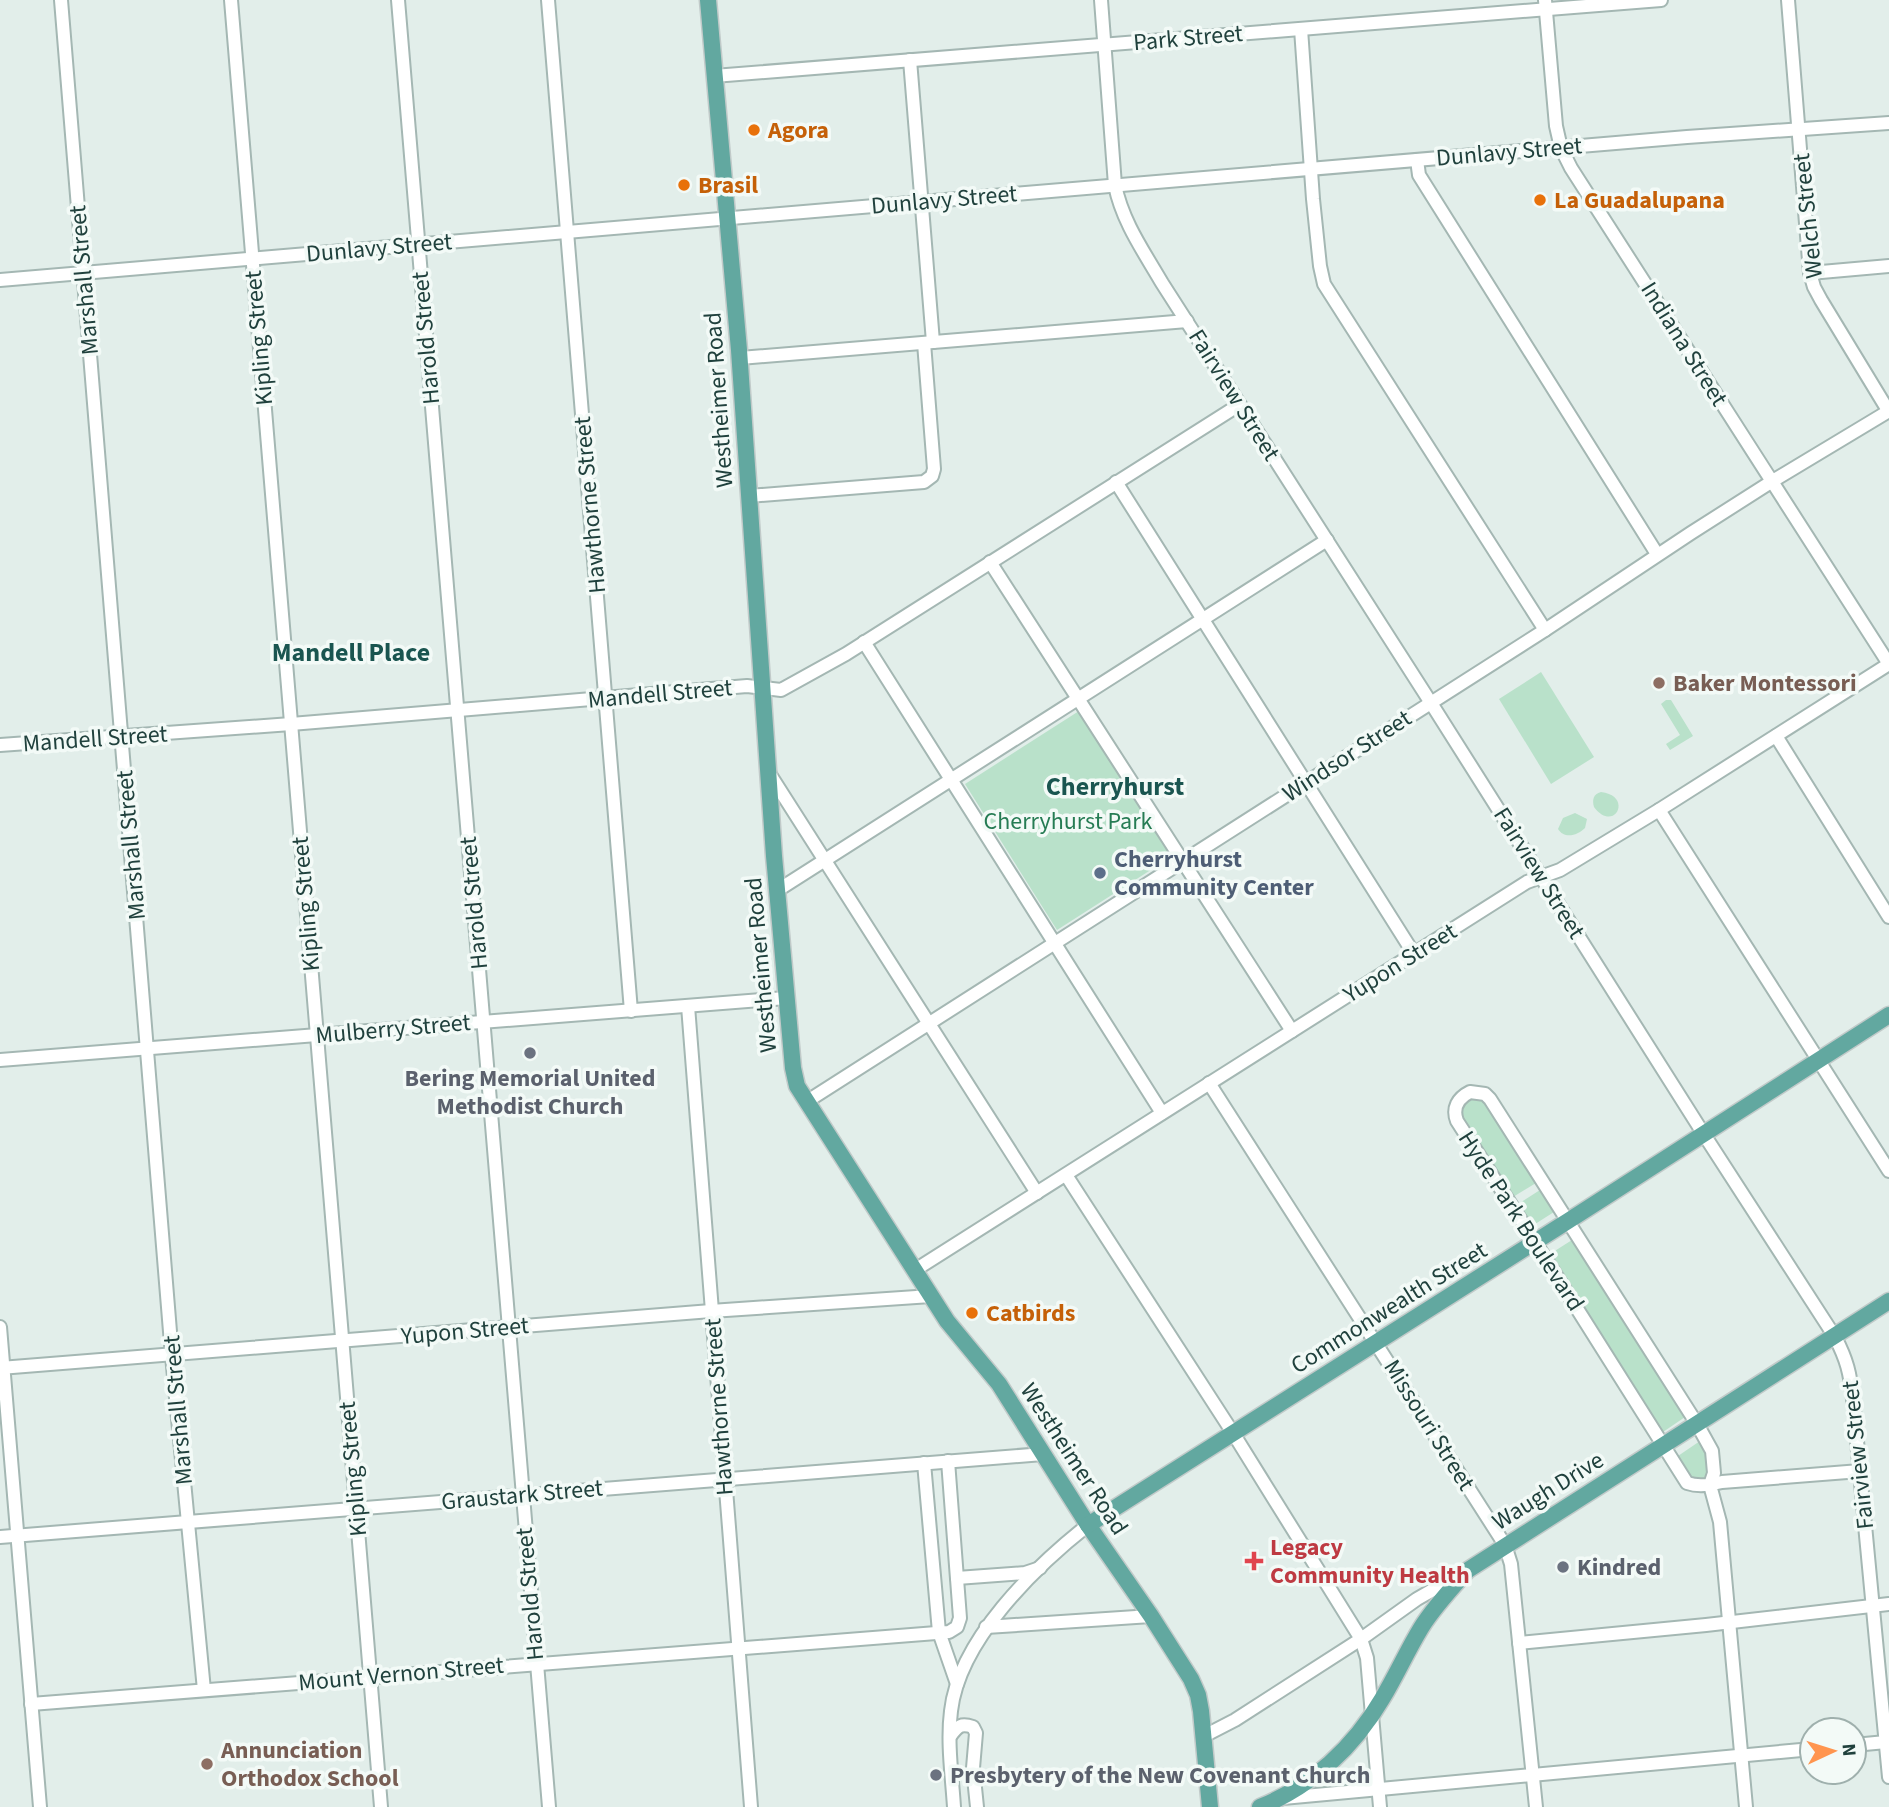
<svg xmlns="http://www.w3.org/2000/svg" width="1889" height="1807" font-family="'Source Sans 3',sans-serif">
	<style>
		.green { fill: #b9e1ca }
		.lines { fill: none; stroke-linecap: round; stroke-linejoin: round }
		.minor-casing { stroke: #a4b7b3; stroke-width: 16 }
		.major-casing { stroke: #c1cac9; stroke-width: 19 }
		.minor { stroke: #fff; stroke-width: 12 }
		.major { stroke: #62a8a0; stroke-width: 16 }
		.food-dot { fill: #e8710a; stroke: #f3faf7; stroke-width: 2.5 }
		.education-dot { fill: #8d6e63; stroke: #f3faf7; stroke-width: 2.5 }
		.service-dot { fill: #5c6f8a; stroke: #f3faf7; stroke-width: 2.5 }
		.worship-dot { fill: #6b7280; stroke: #f3faf7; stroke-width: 2.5 }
		.health-dot { fill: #e0444e; stroke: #f3faf7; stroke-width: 2.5 }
		.labels { text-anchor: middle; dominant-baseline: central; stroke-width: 7; stroke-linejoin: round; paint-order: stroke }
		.street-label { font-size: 24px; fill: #20413d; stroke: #f3faf7 }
		.food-label { font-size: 24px; font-weight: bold; fill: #c56008; stroke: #f3faf7; text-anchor: start }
		.education-label { font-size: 24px; font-weight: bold; fill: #785e54; stroke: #f3faf7; text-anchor: start }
		.park-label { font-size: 24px; fill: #267c54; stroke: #f3faf7 }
		.service-label { font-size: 24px; font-weight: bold; fill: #4e5e75; stroke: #f3faf7; text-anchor: start }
		.worship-label { font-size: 24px; font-weight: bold; fill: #5b616d; stroke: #f3faf7; text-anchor: start }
		.health-label { font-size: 24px; font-weight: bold; fill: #be3a42; stroke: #f3faf7; text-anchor: start }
		.neighbourhood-label { font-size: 26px; font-weight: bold; fill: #1a5550; stroke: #f3faf7 }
	</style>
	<rect width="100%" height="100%" fill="#e2eeea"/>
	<!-- green -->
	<g class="green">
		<path d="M1541,672l53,85 -43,27 -52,-85z"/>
		<path d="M1666,700h5l22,36 -23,14 -4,-6 14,-9 -19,-31z"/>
		<path d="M1079,711l92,146 -114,73 -92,-146z"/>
		<path d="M1601,792c33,4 13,42 -7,15 -2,-7 -1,-13 7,-15z"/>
		<path d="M1575,813l12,6 -2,9c-8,8 -21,11 -27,1l5,-11z"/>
		<path d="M1471,1097l10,2 3,3 52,81 -23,14 -51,-80c-1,-11 1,-13 9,-20z"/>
		<path d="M1540,1190l14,22 -22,14 -14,-22z"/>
		<path d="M1572,1240l113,177 -22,15 -113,-178z"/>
		<path d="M1700,1441l7,12 3,21 -7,5h-11l-14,-23z"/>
	</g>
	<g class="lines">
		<defs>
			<g id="minor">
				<path d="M61,0l111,1356 32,334"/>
				<path d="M231,0l150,1807"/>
				<path d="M398,0l151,1807"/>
				<path d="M548,0l83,1011"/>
				<path d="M1101,0l14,185c7,36 29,67 47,98l269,420 272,430 132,204c12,23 15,36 18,62l36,378"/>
				<path d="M1545,0l11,126 5,22 10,20 318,496"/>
				<path d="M1788,0l22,273 4,14 7,13 68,112"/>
				<path d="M1301,29l12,170 7,67 4,18 221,346"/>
				<path d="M910,60l23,282"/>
				<path d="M714,76l947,-76"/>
				<path d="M1417,160l2,15 238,379"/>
				<path d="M1810,273l79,-7"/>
				<path d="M0,280l1687,-143 202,-14"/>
				<path d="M740,358l447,-37"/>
				<path d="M1116,482l298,472"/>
				<path d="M749,496l175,-14 8,-6 2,-7 -10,-126"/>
				<path d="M990,562l302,469"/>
				<path d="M864,642l298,471"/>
				<path d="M1776,736l113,181"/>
				<path d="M0,745l291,-21 456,-38 34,4 65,-36 393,-249"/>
				<path d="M769,773l268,420"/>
				<path d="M1659,810l230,361"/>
				<path d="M778,890l549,-350"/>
				<path d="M688,1006l63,801"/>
				<path d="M0,1060l786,-62"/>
				<path d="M1209,1083l296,462 6,19 25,243"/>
				<path d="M806,1102l739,-472 146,-97 80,-51 118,-71"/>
				<path d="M1066,1175l167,258 128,206 6,19 13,149"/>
				<path d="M915,1270l612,-388 33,-12 99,-60 230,-146"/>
				<path d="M0,1327l40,480"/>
				<path d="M0,1368l711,-57 220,-15"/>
				<path d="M924,1463l15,169 18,52"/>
				<path d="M0,1537l1043,-83"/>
				<path d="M957,1578l68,-5 15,-5"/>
				<path d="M986,1627l165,-11"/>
				<path d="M1519,1643l187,-18 183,-21"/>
				<path d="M31,1704l918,-72 8,-5 3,-9 -12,-157"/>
				<path d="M951,1735c7,-9 10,-12 22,-8l3,6 -3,35 4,39"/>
				<path d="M1204,1736l31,-16 126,-81 56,-40 47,-27"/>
				<path d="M1854,1745l32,-3"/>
				<path d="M1283,1798l529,-49"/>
				<path d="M954,1807c-2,-31 -7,-65 -3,-96 8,-71 84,-144 137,-186"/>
				<path d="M1746,1807l-26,-285 -10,-37 4,-12 -2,-22 -15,-27 -207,-325 -5,-5 -15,-2c-12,6 -18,16 -13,29l78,121 152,241c12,4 22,2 35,-1l138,-11"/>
			</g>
			<g id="major">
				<path d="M708,0l31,350 35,506 19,212 4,18 150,235 52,63 89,141 63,91 40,63 7,16 3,16 9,96"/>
				<path d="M1088,1525l480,-304 321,-206"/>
				<path d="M1260,1807c52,-21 94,-60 122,-108 14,-23 25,-48 39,-71 13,-21 30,-39 47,-58l421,-269"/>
			</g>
		</defs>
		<!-- minor casing -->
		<use href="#minor" class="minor-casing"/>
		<!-- major casing -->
		<use href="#major" class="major-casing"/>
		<!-- minor -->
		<use href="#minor" class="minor"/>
		<!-- major -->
		<use href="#major" class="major"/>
	</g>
	<!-- markers -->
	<g class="food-dot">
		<circle cx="754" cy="130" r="7"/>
		<circle cx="684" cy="185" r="7"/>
		<circle cx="1540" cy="200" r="7"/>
		<circle cx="972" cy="1313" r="7"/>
	</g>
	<g class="education-dot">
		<circle cx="1659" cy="683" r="7"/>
		<circle cx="207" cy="1764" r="7"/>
	</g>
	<circle class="service-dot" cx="1100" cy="873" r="7"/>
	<g class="worship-dot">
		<circle cx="530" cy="1053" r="7"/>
		<circle cx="1563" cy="1567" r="7"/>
		<circle cx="936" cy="1775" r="7"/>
	</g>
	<path class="health-dot" d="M1250.5 1550.5h7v7h7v7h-7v7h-7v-7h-7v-7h7z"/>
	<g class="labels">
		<!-- street labels -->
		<g class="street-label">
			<text transform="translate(1188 38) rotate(-5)">Park Street</text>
			<text transform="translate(1509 152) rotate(-5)">Dunlavy Street</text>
			<text transform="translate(944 200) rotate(-5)">Dunlavy Street</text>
			<text transform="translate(1808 216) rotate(-96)">Welch Street</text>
			<text transform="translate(379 248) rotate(-5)">Dunlavy Street</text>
			<text transform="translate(84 280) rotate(-95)">Marshall Street</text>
			<text transform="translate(259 338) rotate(-95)">Kipling Street</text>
			<text transform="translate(426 338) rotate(-95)">Harold Street</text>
			<text transform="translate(1684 344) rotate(58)">Indiana Street</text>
			<text transform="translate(1234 395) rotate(58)">Fairview Street</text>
			<text transform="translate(719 400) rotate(-94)">Westheimer Road</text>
			<text transform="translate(590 505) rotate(-95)">Hawthorne Street</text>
			<text transform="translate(660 694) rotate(-5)">Mandell Street</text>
			<text transform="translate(95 739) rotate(-4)">Mandell Street</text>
			<text transform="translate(1347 756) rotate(-33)">Windsor Street</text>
			<text transform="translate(131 845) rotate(-95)">Marshall Street</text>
			<text transform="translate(1539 873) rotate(58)">Fairview Street</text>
			<text transform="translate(474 903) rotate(-95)">Harold Street</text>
			<text transform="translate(306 904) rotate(-95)">Kipling Street</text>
			<text transform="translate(1400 963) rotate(-32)">Yupon Street</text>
			<text transform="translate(761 965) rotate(-95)">Westheimer Road</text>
			<text transform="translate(393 1029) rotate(-5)">Mulberry Street</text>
			<text transform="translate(1521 1221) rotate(57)">Hyde Park Boulevard</text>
			<text transform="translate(1389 1308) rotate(-32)">Commonwealth Street</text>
			<text transform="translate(465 1331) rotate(-5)">Yupon Street</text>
			<text transform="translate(719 1407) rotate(-94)">Hawthorne Street</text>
			<text transform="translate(178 1410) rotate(-95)">Marshall Street</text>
			<text transform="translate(1429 1425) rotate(58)">Missouri Street</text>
			<text transform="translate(1858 1455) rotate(-96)">Fairview Street</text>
			<text transform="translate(1074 1459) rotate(57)">Westheimer Road</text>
			<text transform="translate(353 1469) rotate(-95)">Kipling Street</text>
			<text transform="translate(1548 1491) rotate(-32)">Waugh Drive</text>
			<text transform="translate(522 1495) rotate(-5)">Graustark Street</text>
			<text transform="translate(530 1594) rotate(-95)">Harold Street</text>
			<text transform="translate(401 1674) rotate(-5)">Mount Vernon Street</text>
		</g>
		<!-- food labels -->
		<g class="food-label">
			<text x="768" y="130">Agora</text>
			<text x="698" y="185">Brasil</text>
			<text x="1554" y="200">La Guadalupana</text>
			<text x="986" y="1313">Catbirds</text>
		</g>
		<!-- education labels -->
		<g class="education-label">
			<text x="1673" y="683">Baker Montessori</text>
			<text x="221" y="1750">Annunciation<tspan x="221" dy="28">Orthodox School</tspan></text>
		</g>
		<!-- park labels -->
		<g class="park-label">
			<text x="1068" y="821">Cherryhurst Park</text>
		</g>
		<!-- service labels -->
		<g class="service-label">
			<text x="1114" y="859">Cherryhurst<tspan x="1114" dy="28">Community Center</tspan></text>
		</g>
		<!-- worship labels -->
		<g class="worship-label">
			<text x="530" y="1078" text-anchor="middle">Bering Memorial United<tspan x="530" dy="28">Methodist Church</tspan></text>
			<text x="1577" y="1567">Kindred</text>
			<text x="950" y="1775">Presbytery of the New Covenant Church</text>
		</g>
		<!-- health labels -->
		<g class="health-label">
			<text x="1270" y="1547">Legacy<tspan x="1270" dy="28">Community Health</tspan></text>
		</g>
		<!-- neighbourhood labels -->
		<g class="neighbourhood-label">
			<text x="351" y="652">Mandell Place</text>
			<text x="1115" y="786">Cherryhurst</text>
		</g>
	</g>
	<!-- north arrow -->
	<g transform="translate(1833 1751) rotate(86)"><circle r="33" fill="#f3faf7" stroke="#9fb0ad" stroke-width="2"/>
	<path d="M0-5L12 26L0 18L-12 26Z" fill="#ff954f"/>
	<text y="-10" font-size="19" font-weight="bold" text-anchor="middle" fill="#20413d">N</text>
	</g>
</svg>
